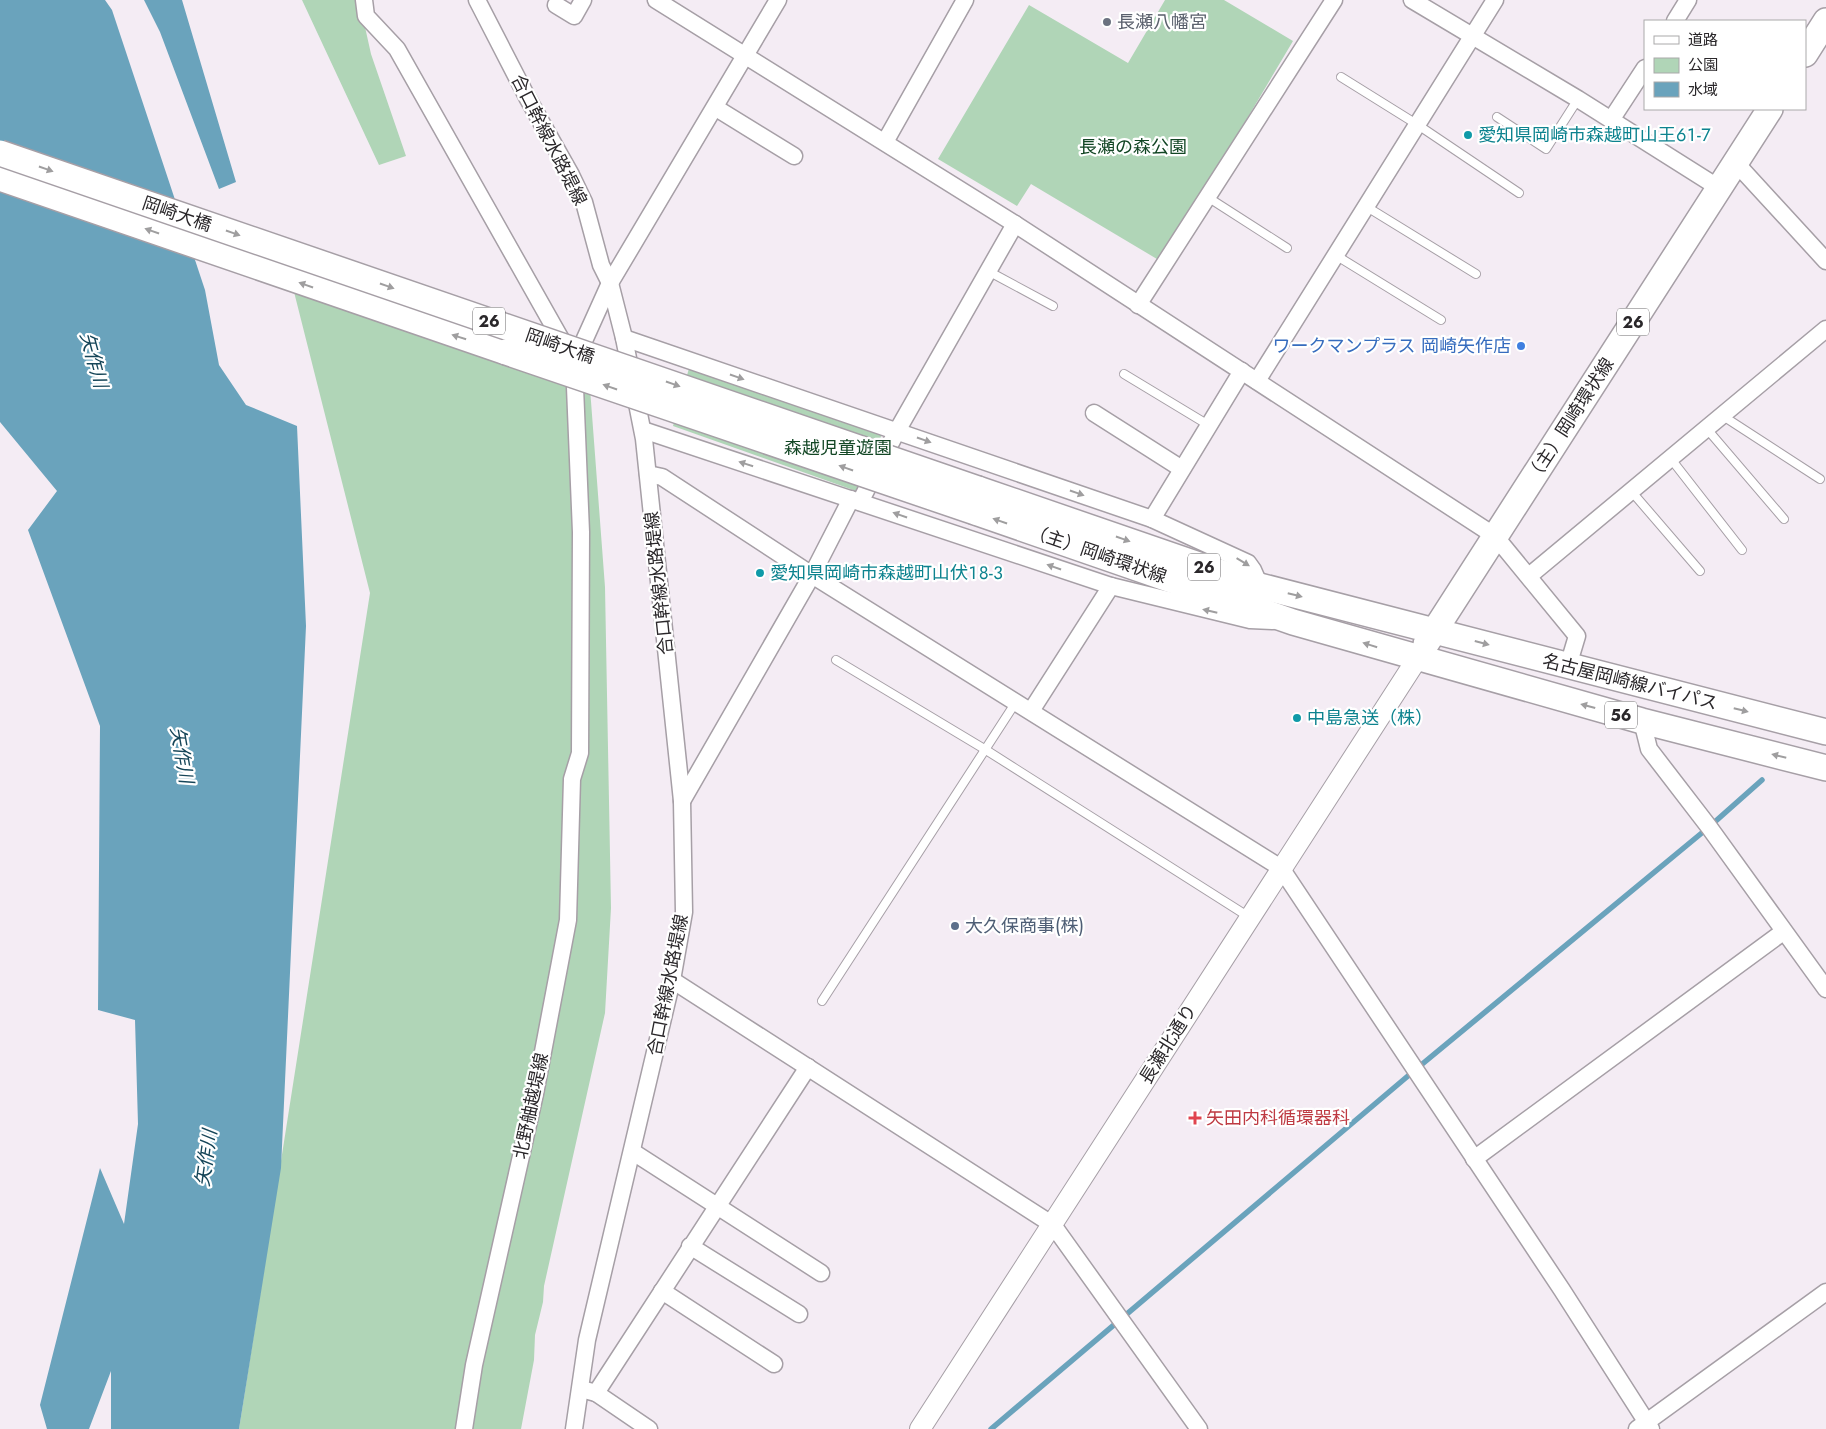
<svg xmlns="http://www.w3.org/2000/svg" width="1826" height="1429" font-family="Jost,'Noto Sans JP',sans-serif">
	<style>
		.green { fill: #b0d5b7 }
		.water { fill: #6aa3bc }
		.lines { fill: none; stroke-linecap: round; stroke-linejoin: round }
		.stream { stroke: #6aa3bc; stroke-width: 5.5 }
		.service-casing { stroke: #a69fa6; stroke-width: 10 }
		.minor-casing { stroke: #a69fa6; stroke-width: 19 }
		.tertiary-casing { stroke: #a69fa6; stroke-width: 22 }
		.primary-casing { stroke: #a69fa6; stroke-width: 28 }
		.service { stroke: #fff; stroke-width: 8 }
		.minor { stroke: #fff; stroke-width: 16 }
		.tertiary { stroke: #fff; stroke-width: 20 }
		.primary { stroke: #fff; stroke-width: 25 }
		.primary-bridge-casing { stroke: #a69fa6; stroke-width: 28; stroke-linecap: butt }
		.primary-bridge { stroke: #fff; stroke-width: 25 }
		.oneway { fill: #9f9e9f }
		.worship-dot { fill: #6b7280; stroke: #fff; stroke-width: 2 }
		.culture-dot { fill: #0f9aa8; stroke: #fff; stroke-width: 2 }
		.shop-dot { fill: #3f7fe0; stroke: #fff; stroke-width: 2 }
		.service-dot { fill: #5c6f8a; stroke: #fff; stroke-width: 2 }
		.health-dot { fill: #e0444e; stroke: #fff; stroke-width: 2 }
		.labels { text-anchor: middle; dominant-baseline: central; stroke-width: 4.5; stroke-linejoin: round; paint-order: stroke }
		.shield { fill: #fff; stroke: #6a686a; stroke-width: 1 }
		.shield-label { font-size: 16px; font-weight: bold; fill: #2a272a }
		.worship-label { font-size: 18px; fill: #5b616d; stroke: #fff; text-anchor: start }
		.culture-label { font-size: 18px; fill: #0d838f; stroke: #fff; text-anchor: start }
		.street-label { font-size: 18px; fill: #2a272a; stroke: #fff }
		.park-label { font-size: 18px; fill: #124624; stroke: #fff }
		.shop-label { font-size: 18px; fill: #366cbe; stroke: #fff; text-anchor: end }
		.service-label { font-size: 18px; fill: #4e5e75; stroke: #fff; text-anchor: start }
		.health-label { font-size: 18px; fill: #be3a42; stroke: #fff; text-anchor: start }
		.water-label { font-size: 19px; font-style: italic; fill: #154558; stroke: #fff }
	</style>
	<rect width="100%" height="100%" fill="#f4ecf4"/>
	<!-- green -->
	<g class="green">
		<path d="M302,0h57l12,54 35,102 -27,9z"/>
		<path d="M1165,0h59l69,41 -131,221 -131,-78 -14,22 -79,-47 91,-154 99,58z"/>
		<path d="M291,280l298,95 16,212 6,321 -6,105 -61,273 -1,16 -8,33 -1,25 -13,69h-282l131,-836z"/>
		<path d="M691,361l194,67 -29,63 -183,-65z"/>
	</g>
	<!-- water -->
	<g class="water">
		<path d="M0,0h105l7,10 93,280 14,75 27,40 51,21 9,200 -25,542 -42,261h-128v-58l-22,58h-42l-7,-24 60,-237 24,56 14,-100 -3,-104 -37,-10 2,-284 -72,-196 29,-39 -57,-69z"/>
		<path d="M144,0h38l54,182 -17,7 -59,-157z"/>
	</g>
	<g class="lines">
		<!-- stream -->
		<path class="stream" d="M991,1429l424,-359 294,-243 53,-47"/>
		<defs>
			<g id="service">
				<path d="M1341,77l77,48 101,68"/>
				<path d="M1497,117l49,32 32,-50"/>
				<path d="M1209,198l78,50"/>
				<path d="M1367,207l109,67"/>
				<path d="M1337,256l104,64"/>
				<path d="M988,271l65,35"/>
				<path d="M1124,374l86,52"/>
				<path d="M1723,416l97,63"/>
				<path d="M1707,429l77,90"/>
				<path d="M1671,459l71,91"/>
				<path d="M1632,492l68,79"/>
				<path d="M836,660l150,90 263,167"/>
				<path d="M822,1001l194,-299"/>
			</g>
			<g id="minor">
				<path d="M364,0l2,16 31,33 170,301"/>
				<path d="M477,0l50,97 44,78 13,27 17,63 9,18 14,55 20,101 38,362 2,111 -12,68 -85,360 -13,89"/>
				<path d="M656,0l359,224 480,312 82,100 -9,30"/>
				<path d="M1412,0l166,99 141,89"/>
				<path d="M556,5l18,11 9,-16"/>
				<path d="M1675,21l13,-21"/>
				<path d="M716,108l78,48"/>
				<path d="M1611,120l34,-52"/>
				<path d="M885,142l80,-142"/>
				<path d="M1735,162l91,99"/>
				<path d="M1138,305l196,-305"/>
				<path d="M624,338l528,181 96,44 5,7 7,16"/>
				<path d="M1257,381l238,-381"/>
				<path d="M1094,413l88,56"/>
				<path d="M643,430l468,156 139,34 23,1"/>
				<path d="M648,474l14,3 150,98 469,293 281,422 89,139"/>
				<path d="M860,502l37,-71 118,-207"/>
				<path d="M1152,519l90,-148"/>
				<path d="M1529,576l297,-247"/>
				<path d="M1031,711l80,-125"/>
				<path d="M1642,721l7,28 60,78 117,162"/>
				<path d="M682,801l130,-226 39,-76"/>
				<path d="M672,980l381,245 146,204"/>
				<path d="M633,1152l188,121"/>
				<path d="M1474,1159l309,-227"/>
				<path d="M690,1246l109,68"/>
				<path d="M662,1291l112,73"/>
				<path d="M585,1390l11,3 53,36"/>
				<path d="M596,1393l212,-326"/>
				<path d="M464,1429l10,-64 61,-271 33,-174 4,-141 8,-26 1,-221 -7,-169 36,-80 168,-283"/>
				<path d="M1637,1429l189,-137"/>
			</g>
			<path id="tertiary" d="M920,1429l497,-770"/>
			<g id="primary">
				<path d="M1805,54l21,-33"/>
				<path d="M0,178l506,174"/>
				<path d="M978,489l282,97 566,146"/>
				<path d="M975,512l318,110 349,99 184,47"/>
				<path d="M1426,644l344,-535"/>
			</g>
		</defs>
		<!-- service casing -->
		<use href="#service" class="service-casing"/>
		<!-- minor casing -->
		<use href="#minor" class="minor-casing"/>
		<!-- tertiary casing -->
		<use href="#tertiary" class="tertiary-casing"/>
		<!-- primary casing -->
		<use href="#primary" class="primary-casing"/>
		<!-- service -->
		<use href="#service" class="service"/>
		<!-- minor -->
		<use href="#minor" class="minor"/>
		<!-- tertiary -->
		<use href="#tertiary" class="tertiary"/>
		<!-- primary -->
		<use href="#primary" class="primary"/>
		<defs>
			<g id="primary-bridge">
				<path d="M0,153l978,336"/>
				<path d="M506,352l469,160"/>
			</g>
		</defs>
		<!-- primary-bridge casing -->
		<use href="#primary-bridge" class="primary-bridge-casing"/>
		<!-- primary-bridge -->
		<use href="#primary-bridge" class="primary-bridge"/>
	</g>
	<!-- one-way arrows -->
	<defs><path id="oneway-solid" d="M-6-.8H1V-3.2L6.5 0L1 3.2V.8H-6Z" transform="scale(1.25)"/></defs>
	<g class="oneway">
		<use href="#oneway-solid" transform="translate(46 169) rotate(19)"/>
		<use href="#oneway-solid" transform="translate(152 231) rotate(-161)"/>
		<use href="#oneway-solid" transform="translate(233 233) rotate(19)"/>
		<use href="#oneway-solid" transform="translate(306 285) rotate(-161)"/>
		<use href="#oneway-solid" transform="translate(387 286) rotate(19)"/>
		<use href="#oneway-solid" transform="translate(459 337) rotate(-162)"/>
		<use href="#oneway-solid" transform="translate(737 377) rotate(19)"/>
		<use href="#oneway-solid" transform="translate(673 384) rotate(19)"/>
		<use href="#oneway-solid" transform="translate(610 387) rotate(-161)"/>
		<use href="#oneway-solid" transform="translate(924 440) rotate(19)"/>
		<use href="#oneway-solid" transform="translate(746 464) rotate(-162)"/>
		<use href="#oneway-solid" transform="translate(846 468) rotate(-161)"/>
		<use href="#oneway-solid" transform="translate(1077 493) rotate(19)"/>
		<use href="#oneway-solid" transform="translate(900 515) rotate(-161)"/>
		<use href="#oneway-solid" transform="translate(1000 521) rotate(-161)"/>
		<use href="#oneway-solid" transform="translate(1123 539) rotate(19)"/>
		<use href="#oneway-solid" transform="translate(1243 562) rotate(31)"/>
		<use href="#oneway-solid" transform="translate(1054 567) rotate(-161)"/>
		<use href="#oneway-solid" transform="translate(1295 595) rotate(14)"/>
		<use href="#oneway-solid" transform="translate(1210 611) rotate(-167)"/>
		<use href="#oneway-solid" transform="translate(1482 643) rotate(15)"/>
		<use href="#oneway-solid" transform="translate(1370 645) rotate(-163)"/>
		<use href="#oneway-solid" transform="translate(1588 706) rotate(-165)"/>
		<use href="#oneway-solid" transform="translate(1741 710) rotate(14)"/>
		<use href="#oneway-solid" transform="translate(1779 756) rotate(-166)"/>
	</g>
	<!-- markers -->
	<circle class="worship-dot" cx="1107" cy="22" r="5"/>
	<g class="culture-dot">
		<circle cx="1468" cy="135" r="5"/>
		<circle cx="760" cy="573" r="5"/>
		<circle cx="1297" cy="718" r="5"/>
	</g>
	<circle class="shop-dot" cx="1521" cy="346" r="5"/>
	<circle class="service-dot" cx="955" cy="926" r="5"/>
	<path class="health-dot" d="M1192.5 1110.5h5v5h5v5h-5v5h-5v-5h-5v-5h5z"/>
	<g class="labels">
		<!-- shield labels -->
		<g class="shield">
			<rect x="473" y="307.5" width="32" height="27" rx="4"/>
			<rect x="1617" y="308.5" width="32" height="27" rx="4"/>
			<rect x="1188" y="553.5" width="32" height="27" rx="4"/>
			<rect x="1605" y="701.5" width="32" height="27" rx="4"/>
		</g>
		<g class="shield-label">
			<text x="489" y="321">26</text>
			<text x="1633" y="322">26</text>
			<text x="1204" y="567">26</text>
			<text x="1621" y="715">56</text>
		</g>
		<!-- worship labels -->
		<g class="worship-label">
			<text x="1117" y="22">長瀬八幡宮</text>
		</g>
		<!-- culture labels -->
		<g class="culture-label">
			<text x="1478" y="135">愛知県岡崎市森越町山王６１‐７</text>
			<text x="770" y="573">愛知県岡崎市森越町山伏１８‐３</text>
			<text x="1307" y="718">中島急送（株）</text>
		</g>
		<!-- street labels -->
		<g class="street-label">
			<text transform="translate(549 140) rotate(63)">合口幹線水路堤線</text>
			<text transform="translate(177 214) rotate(19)">岡崎大橋</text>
			<text transform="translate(560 346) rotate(19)">岡崎大橋</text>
			<text transform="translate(1570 420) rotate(-57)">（主）岡崎環状線</text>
			<text transform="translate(1098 554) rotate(19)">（主）岡崎環状線</text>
			<text transform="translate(659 583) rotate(-96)">合口幹線水路堤線</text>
			<text transform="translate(1630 682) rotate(14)">名古屋岡崎線バイパス</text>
			<text transform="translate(668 985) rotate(-79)">合口幹線水路堤線</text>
			<text transform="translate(1168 1044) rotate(-58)">長瀬北通り</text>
			<text transform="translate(531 1106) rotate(-78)">北野舳越堤線</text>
		</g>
		<!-- park labels -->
		<g class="park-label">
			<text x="1133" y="147">長瀬の森公園</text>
			<text x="838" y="448">森越児童遊園</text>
		</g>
		<!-- shop labels -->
		<g class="shop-label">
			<text x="1511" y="346">ワークマンプラス 岡崎矢作店</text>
		</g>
		<!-- service labels -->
		<g class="service-label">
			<text x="965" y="926">大久保商事(株)</text>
		</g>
		<!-- health labels -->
		<g class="health-label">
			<text x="1206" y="1118">矢田内科循環器科</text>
		</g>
		<!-- water labels -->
		<g class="water-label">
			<text transform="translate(94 360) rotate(75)">矢作川</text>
			<text transform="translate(182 755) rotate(80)">矢作川</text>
			<text transform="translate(206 1158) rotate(-82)">矢作川</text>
		</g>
	</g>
	<!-- legend -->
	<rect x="1644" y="20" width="162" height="90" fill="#ffffff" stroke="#aaa9aa"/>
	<rect x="1654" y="36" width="25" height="8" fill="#ffffff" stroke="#aaa9aa"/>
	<text x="1688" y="45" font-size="15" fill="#2a272a">道路</text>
	<rect x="1654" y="58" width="25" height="15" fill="#b0d5b7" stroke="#aaa9aa"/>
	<text x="1688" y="70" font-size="15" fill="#2a272a">公園</text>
	<rect x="1654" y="82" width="25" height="15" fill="#6aa3bc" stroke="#aaa9aa"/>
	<text x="1688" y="95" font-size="15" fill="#2a272a">水域</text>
</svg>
